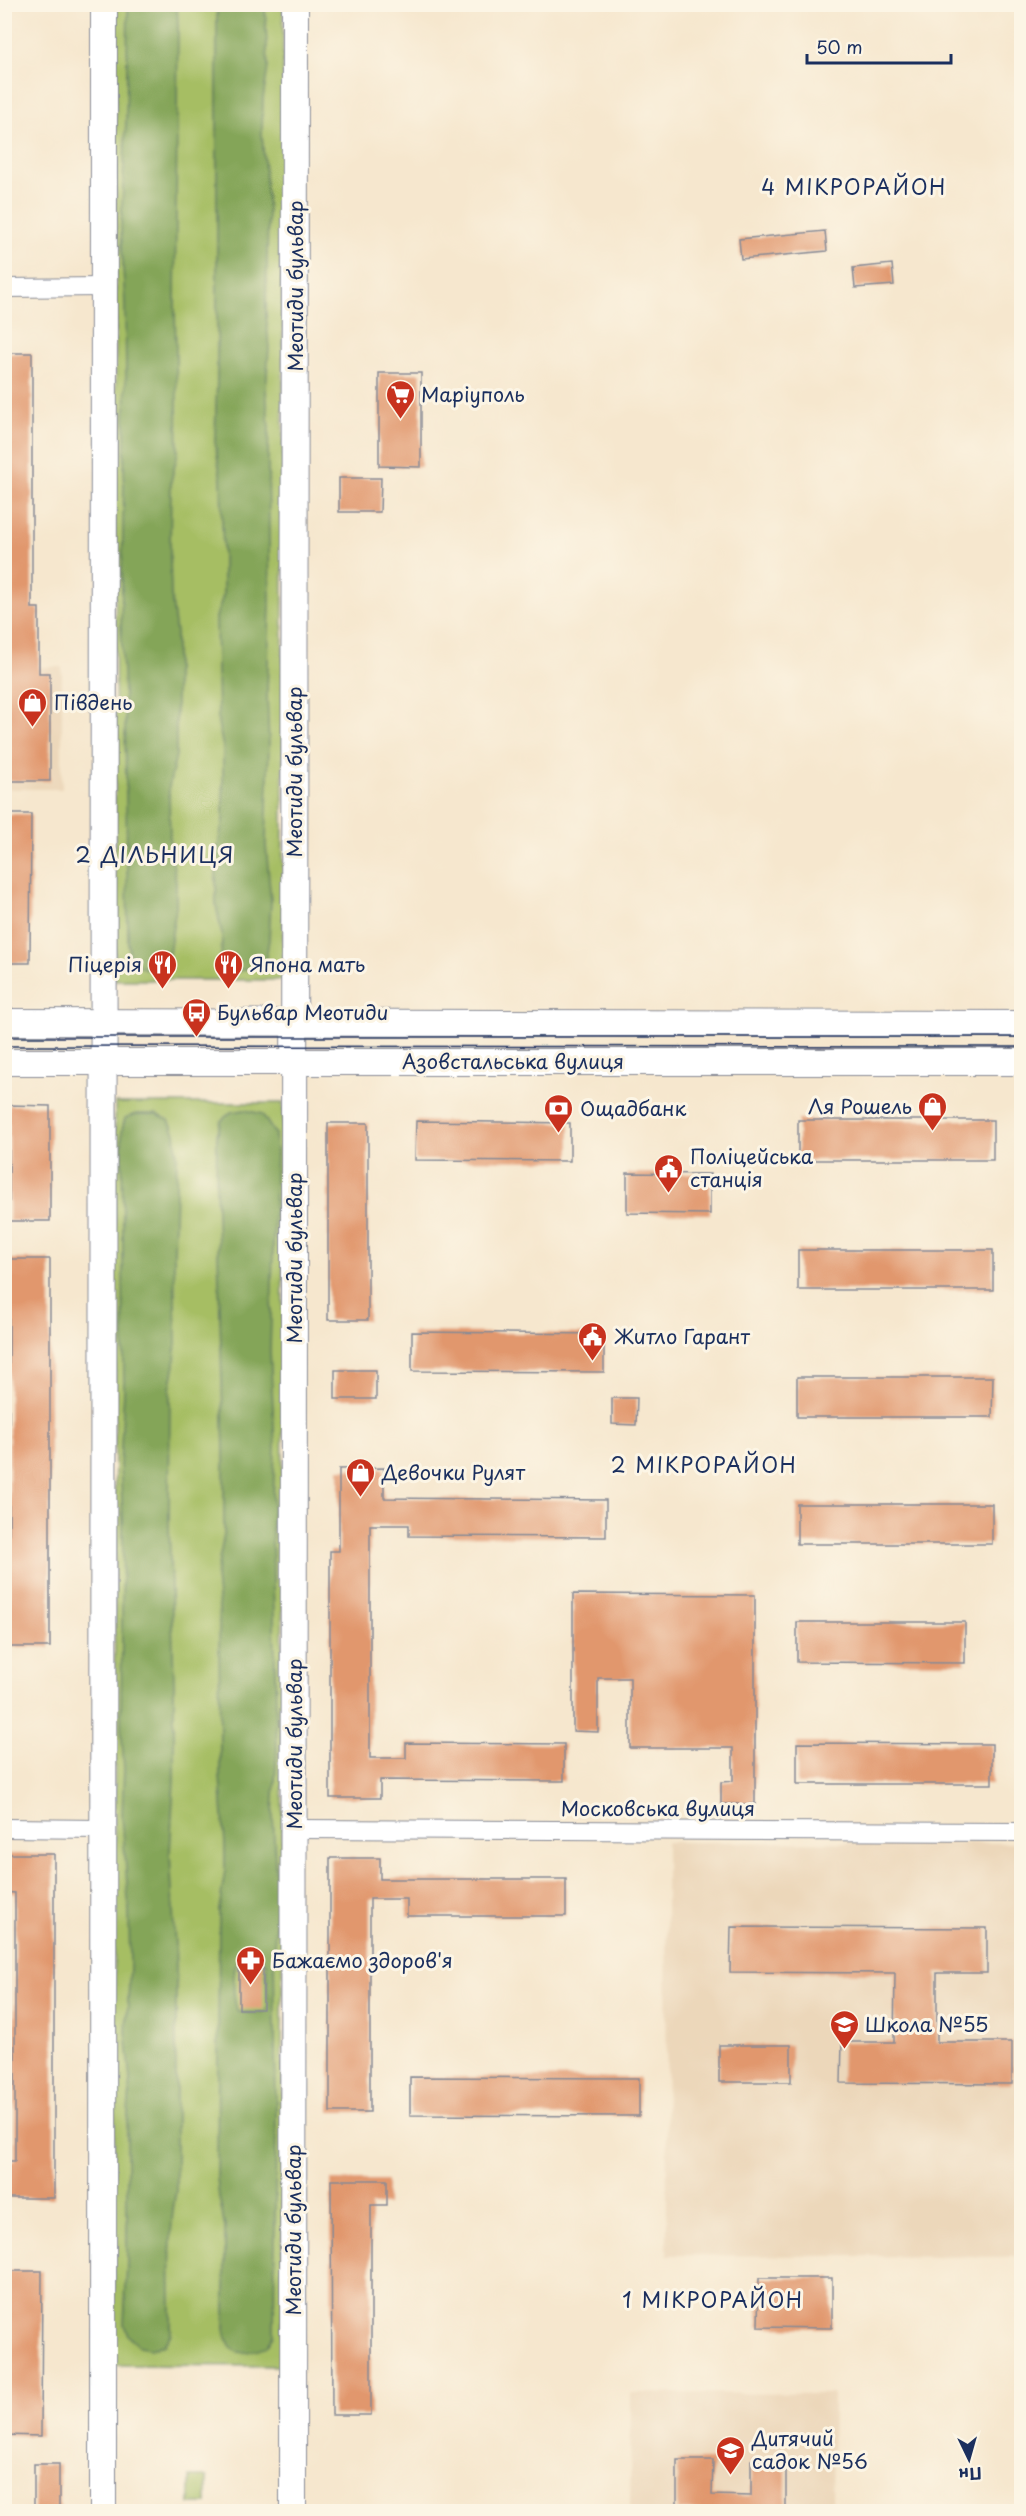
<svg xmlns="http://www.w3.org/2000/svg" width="1026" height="2516" font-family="'Playpen Sans',sans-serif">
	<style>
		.built { fill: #ecd7ba }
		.green { fill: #a6be63; stroke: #607660; stroke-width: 1.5 }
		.forest { fill: #84a559; stroke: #506a5c; stroke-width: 1.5; fill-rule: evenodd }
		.building { fill: #e1976d }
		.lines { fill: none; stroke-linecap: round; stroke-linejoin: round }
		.street-casing { stroke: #888b96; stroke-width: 20 }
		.secondary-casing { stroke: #888b96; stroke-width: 28 }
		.street { stroke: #fff; stroke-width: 18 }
		.secondary { stroke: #fff; stroke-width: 26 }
		.tram { stroke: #1b2f5e; stroke-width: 1.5 }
		.labels { text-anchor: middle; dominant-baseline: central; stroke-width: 6; stroke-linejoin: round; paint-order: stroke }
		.street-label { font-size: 20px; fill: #1b2f5e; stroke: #fcf5e5 }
		.poi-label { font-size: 20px; fill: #1b2f5e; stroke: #fcf5e5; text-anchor: start }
		.neighbourhood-label { font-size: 21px; letter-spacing: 1.5px; fill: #1b2f5e; stroke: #fcf5e5 }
		.quarter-label { font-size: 22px; letter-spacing: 1.5px; fill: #1b2f5e; stroke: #fcf5e5 }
	</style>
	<rect width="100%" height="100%" fill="#fcf5e5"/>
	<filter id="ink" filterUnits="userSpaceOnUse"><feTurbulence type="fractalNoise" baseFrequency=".0167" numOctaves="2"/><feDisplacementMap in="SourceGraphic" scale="12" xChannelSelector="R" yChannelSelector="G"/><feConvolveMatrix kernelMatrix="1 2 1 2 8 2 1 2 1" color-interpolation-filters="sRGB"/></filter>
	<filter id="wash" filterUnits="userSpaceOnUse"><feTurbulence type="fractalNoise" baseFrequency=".008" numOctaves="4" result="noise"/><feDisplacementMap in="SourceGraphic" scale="24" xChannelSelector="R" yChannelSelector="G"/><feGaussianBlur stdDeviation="1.35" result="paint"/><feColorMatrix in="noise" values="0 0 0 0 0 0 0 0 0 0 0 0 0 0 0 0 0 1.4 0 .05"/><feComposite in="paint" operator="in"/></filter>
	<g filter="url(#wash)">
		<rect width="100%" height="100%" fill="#f6e7ce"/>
		<!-- built -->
		<g class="built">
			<path d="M4,667h58v122h-57z"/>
			<path d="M666,1842l355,1v414l-354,-2z"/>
			<path d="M631,2393l202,1 -1,117 -202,1z"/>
		</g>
		<!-- green -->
		<g class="green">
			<path d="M116,5h167v975h-168z"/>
			<path d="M115,1103h168l-1,1263 -168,-1z"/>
			<rect x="190" y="2477" width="17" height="27"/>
		</g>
		<!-- forest -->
		<g class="forest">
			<path d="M128,5h49l1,20 -3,281 3,146 -7,29 -1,74 1,39 5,39v122l-7,32 1,60 6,34v26l-7,46 -3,9 -10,5 -10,2 -10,-4 -6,-8 -2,-14 -3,-225 -4,-91 5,-252 -1,-71 -4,-75 5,-110z"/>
			<path d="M217,5h48l3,62 -5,32 -1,35 6,77 -2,102 3,35 -3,41 3,39 -1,28 2,149 -3,89 2,51 -3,100 5,56 -2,39 -3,18 -5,8 -26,6 -10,-4 -4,-7 1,-26 -6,-30v-48l7,-38v-72l-5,-24 -2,-106 7,-21v-40l-2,-76 -6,-38 2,-67z"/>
			<path d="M244,1110l18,4 13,20 1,17 -6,200 5,95 -3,85 5,220 -4,62 4,93 -3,40 2,164 -2,225 -7,11c-24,8 -37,14 -42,-17v-102l-6,-29 -2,-20 2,-268 6,-40v-26l-5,-68 -1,-166 -3,-34 8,-41v-83l-8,-269 1,-48 4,-14 10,-9zM239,1959l17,-1 10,5 2,44 -4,6 -24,-1 -3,-2c-4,-13 -6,-42 2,-51z"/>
			<path d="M136,1114h20l13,6 6,13 2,23 -3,99 2,85 -1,25 -5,24 -1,135 5,158v98l-4,73 6,112v226c-9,47 -4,95 -5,143l-7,11 -13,3 -12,-2 -11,-10 -4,-12 3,-60v-140l4,-45 -5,-47 4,-65 -1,-54 -7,-98 2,-46 -3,-44 2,-206 -3,-54 4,-74 -2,-261 3,-12z"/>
		</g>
		<g id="blocks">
			<!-- building -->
			<g class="building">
				<path d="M825,231l2,20 -86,8 -2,-20z"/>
				<path d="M892,264l2,21 -39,3 -2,-20z"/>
				<path d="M4,353h28v255h7v65h11v108h-45z"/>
				<path d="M379,373h42v94l-42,-1z"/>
				<path d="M339,478h42l-1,34h-41z"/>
				<path d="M4,814h27l-1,149h-26z"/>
				<path d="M9,1105l41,1v115h-41z"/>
				<rect x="798" y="1120" width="195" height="40"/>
				<path d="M416,1121l154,2v38l-155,-1z"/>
				<rect x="328" y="1123" width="40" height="197"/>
				<path d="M627,1173l83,1v40l-83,-1z"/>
				<rect x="798" y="1250" width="195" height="40"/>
				<path d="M4,1259h46v388h-46v-41h5v-306h-5z"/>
				<path d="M412,1332l192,2v38l-192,-1z"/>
				<rect x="335" y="1370" width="41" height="29"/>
				<path d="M797,1377h196l-1,40h-195z"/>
				<path d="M612,1398h25l-1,27 -24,-1z"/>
				<path d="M384,1468v30l222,2v37l-197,-1v-11h-39v233h36v-15l158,1v37l-184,-1v18h-50v-247h9v-82z"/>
				<rect x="797" y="1504" width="195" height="40"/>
				<path d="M573,1594l182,1v209h-34v-22l12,-1v-33h-103v-70h-32v54l-25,-1z"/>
				<path d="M797,1622h168v41l-168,-1z"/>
				<path d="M797,1743l195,1v40h-195z"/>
				<path d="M4,1854h50v344h-49v-37h10v-268l-11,-1z"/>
				<path d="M330,1858h50v21h186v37h-159v-17h-37v213h-40z"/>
				<path d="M731,1927l256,1v45h-50v69h75v42l-171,-1 1,-41h52l1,-69 -165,-1z"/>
				<rect x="239" y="1963" width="24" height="46"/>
				<rect x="719" y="2045" width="72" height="37"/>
				<path d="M410,2077l229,1v38l-229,-1z"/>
				<path d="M331,2180h56v25h-16v210h-39z"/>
				<path d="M4,2271h38l-1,165 -37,-1z"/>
				<path d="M759,2278h73v50l-74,-1z"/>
				<path d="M677,2460h36l-1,35 39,1v-36h35v51h-109z"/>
				<rect x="34" y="2464" width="25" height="47"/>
			</g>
		</g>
	</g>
	<g filter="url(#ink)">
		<use href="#blocks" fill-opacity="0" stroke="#888b96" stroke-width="1.5"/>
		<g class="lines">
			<defs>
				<g id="street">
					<path d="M4,288l100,-1"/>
					<path d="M4,1828l99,1"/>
					<path d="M294,1829l728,3"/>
				</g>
				<g id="secondary">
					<path d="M4,1022l1018,2"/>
					<path d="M4,1062h1018"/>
					<path d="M103,2512l1,-2508"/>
					<path d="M293,2512l2,-2508"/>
				</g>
			</defs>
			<!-- street casing -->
			<use href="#street" class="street-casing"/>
			<!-- secondary casing -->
			<use href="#secondary" class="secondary-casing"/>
			<!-- street -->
			<use href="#street" class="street"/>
			<!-- secondary -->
			<use href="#secondary" class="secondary"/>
			<!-- tram -->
			<g class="tram">
				<path d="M4,1037h1018"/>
				<path d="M4,1046l1018,1"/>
			</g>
		</g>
	</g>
	<!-- icons -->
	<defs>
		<symbol id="supermarket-pin" viewBox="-11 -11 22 30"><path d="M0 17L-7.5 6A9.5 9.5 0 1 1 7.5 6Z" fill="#c8321e" stroke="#fcf5e5"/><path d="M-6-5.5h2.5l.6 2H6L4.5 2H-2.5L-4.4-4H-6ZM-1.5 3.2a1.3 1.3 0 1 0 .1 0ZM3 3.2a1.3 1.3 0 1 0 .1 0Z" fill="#fff"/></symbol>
		<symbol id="shop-pin" viewBox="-11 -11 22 30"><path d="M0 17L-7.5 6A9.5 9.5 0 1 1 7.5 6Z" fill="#c8321e" stroke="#fcf5e5"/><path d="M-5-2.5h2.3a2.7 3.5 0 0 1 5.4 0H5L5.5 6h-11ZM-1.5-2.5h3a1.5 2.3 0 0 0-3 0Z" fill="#fff"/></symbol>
		<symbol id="restaurant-pin" viewBox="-11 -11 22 30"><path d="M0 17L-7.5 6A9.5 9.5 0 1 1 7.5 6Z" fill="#c8321e" stroke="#fcf5e5"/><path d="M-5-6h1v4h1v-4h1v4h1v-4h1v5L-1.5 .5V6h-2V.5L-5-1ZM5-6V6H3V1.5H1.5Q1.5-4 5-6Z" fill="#fff"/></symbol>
		<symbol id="bus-pin" viewBox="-11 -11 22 30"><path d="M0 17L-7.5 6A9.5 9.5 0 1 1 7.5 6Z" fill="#c8321e" stroke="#fcf5e5"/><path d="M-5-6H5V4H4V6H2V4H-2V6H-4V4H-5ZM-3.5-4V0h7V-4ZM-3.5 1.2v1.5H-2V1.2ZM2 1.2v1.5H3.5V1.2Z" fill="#fff"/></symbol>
		<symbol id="bank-pin" viewBox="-11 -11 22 30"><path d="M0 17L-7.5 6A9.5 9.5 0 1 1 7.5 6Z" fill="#c8321e" stroke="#fcf5e5"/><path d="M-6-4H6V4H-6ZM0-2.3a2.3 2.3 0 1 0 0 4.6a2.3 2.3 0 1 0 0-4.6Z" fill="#fff"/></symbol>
		<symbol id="civic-pin" viewBox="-11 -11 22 30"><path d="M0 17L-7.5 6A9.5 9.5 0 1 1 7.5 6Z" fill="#c8321e" stroke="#fcf5e5"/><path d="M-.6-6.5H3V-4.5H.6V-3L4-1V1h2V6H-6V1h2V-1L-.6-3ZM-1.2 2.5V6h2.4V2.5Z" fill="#fff"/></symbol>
		<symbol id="pharmacy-pin" viewBox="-11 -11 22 30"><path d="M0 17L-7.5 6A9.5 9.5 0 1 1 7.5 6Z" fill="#c8321e" stroke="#fcf5e5"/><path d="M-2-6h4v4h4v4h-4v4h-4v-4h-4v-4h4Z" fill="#fff"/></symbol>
		<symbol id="school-pin" viewBox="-11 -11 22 30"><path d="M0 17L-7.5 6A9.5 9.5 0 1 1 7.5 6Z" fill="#c8321e" stroke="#fcf5e5"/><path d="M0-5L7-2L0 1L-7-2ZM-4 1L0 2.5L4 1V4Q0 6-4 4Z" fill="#fff"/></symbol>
	</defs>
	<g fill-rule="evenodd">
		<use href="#supermarket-pin" x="384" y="378" width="33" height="45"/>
		<use href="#shop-pin" x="16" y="686" width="33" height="45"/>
		<use href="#restaurant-pin" x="146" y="948" width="33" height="45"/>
		<use href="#restaurant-pin" x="212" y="948" width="33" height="45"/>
		<use href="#bus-pin" x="180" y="996" width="33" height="45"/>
		<use href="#shop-pin" x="916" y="1090" width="33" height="45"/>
		<use href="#bank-pin" x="542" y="1092" width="33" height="45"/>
		<use href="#civic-pin" x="652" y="1152" width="33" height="45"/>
		<use href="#civic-pin" x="576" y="1320" width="33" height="45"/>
		<use href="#shop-pin" x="344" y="1456" width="33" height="45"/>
		<use href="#pharmacy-pin" x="234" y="1944" width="33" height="45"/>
		<use href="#school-pin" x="828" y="2008" width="33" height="45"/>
		<use href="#school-pin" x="714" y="2434" width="33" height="45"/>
	</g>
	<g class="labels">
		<!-- street labels -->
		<g class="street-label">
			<text transform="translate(295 286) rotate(-90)">Меотиди бульвар</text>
			<text transform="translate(294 772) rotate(-90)">Меотиди бульвар</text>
			<text x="513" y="1061">Азовстальська вулиця</text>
			<text transform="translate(294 1258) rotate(-90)">Меотиди бульвар</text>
			<text transform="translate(294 1744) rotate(-90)">Меотиди бульвар</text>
			<text x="658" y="1808">Московська вулиця</text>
			<text transform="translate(293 2230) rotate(-90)">Меотиди бульвар</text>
		</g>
		<!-- poi labels -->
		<g class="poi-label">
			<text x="421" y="394">Маріуполь</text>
			<text x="54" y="702">Південь</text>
			<text x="142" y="964" text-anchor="end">Піцерія</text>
			<text x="250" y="964">Япона мать</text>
			<text x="217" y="1012">Бульвар Меотиди</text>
			<text x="912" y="1106" text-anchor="end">Ля Рошель</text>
			<text x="580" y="1108">Ощадбанк</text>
			<text x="690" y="1156">Поліцейська<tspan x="690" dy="23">станція</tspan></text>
			<text x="614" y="1336">Житло Гарант</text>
			<text x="382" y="1472">Девочки Рулят</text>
			<text x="272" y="1960">Бажаємо здоров'я</text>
			<text x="865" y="2024">Школа №55</text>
			<text x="752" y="2438">Дитячий<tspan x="752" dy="23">садок №56</tspan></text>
		</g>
		<!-- neighbourhood labels -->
		<g class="neighbourhood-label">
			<text x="854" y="186">4 МІКРОРАЙОН</text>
			<text x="704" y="1464">2 МІКРОРАЙОН</text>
			<text x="713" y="2299">1 МІКРОРАЙОН</text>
		</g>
		<!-- quarter labels -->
		<g class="quarter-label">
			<text x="155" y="853">2 ДІЛЬНИЦЯ</text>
		</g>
	</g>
	<!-- margin -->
	<rect width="1026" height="2516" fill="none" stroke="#fcf5e5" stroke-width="24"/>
	<!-- north arrow -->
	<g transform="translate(969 2459) rotate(175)" stroke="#fcf5e5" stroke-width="4.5" paint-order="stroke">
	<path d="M0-4.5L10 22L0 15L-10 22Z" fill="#1b2f5e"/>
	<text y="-9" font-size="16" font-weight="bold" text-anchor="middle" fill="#1b2f5e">Пн</text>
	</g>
	<!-- scale -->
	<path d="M807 54v9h144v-9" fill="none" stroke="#1b2f5e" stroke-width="3"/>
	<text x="816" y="54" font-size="18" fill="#1b2f5e" stroke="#fcf5e5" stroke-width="4.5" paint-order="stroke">50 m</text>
</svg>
